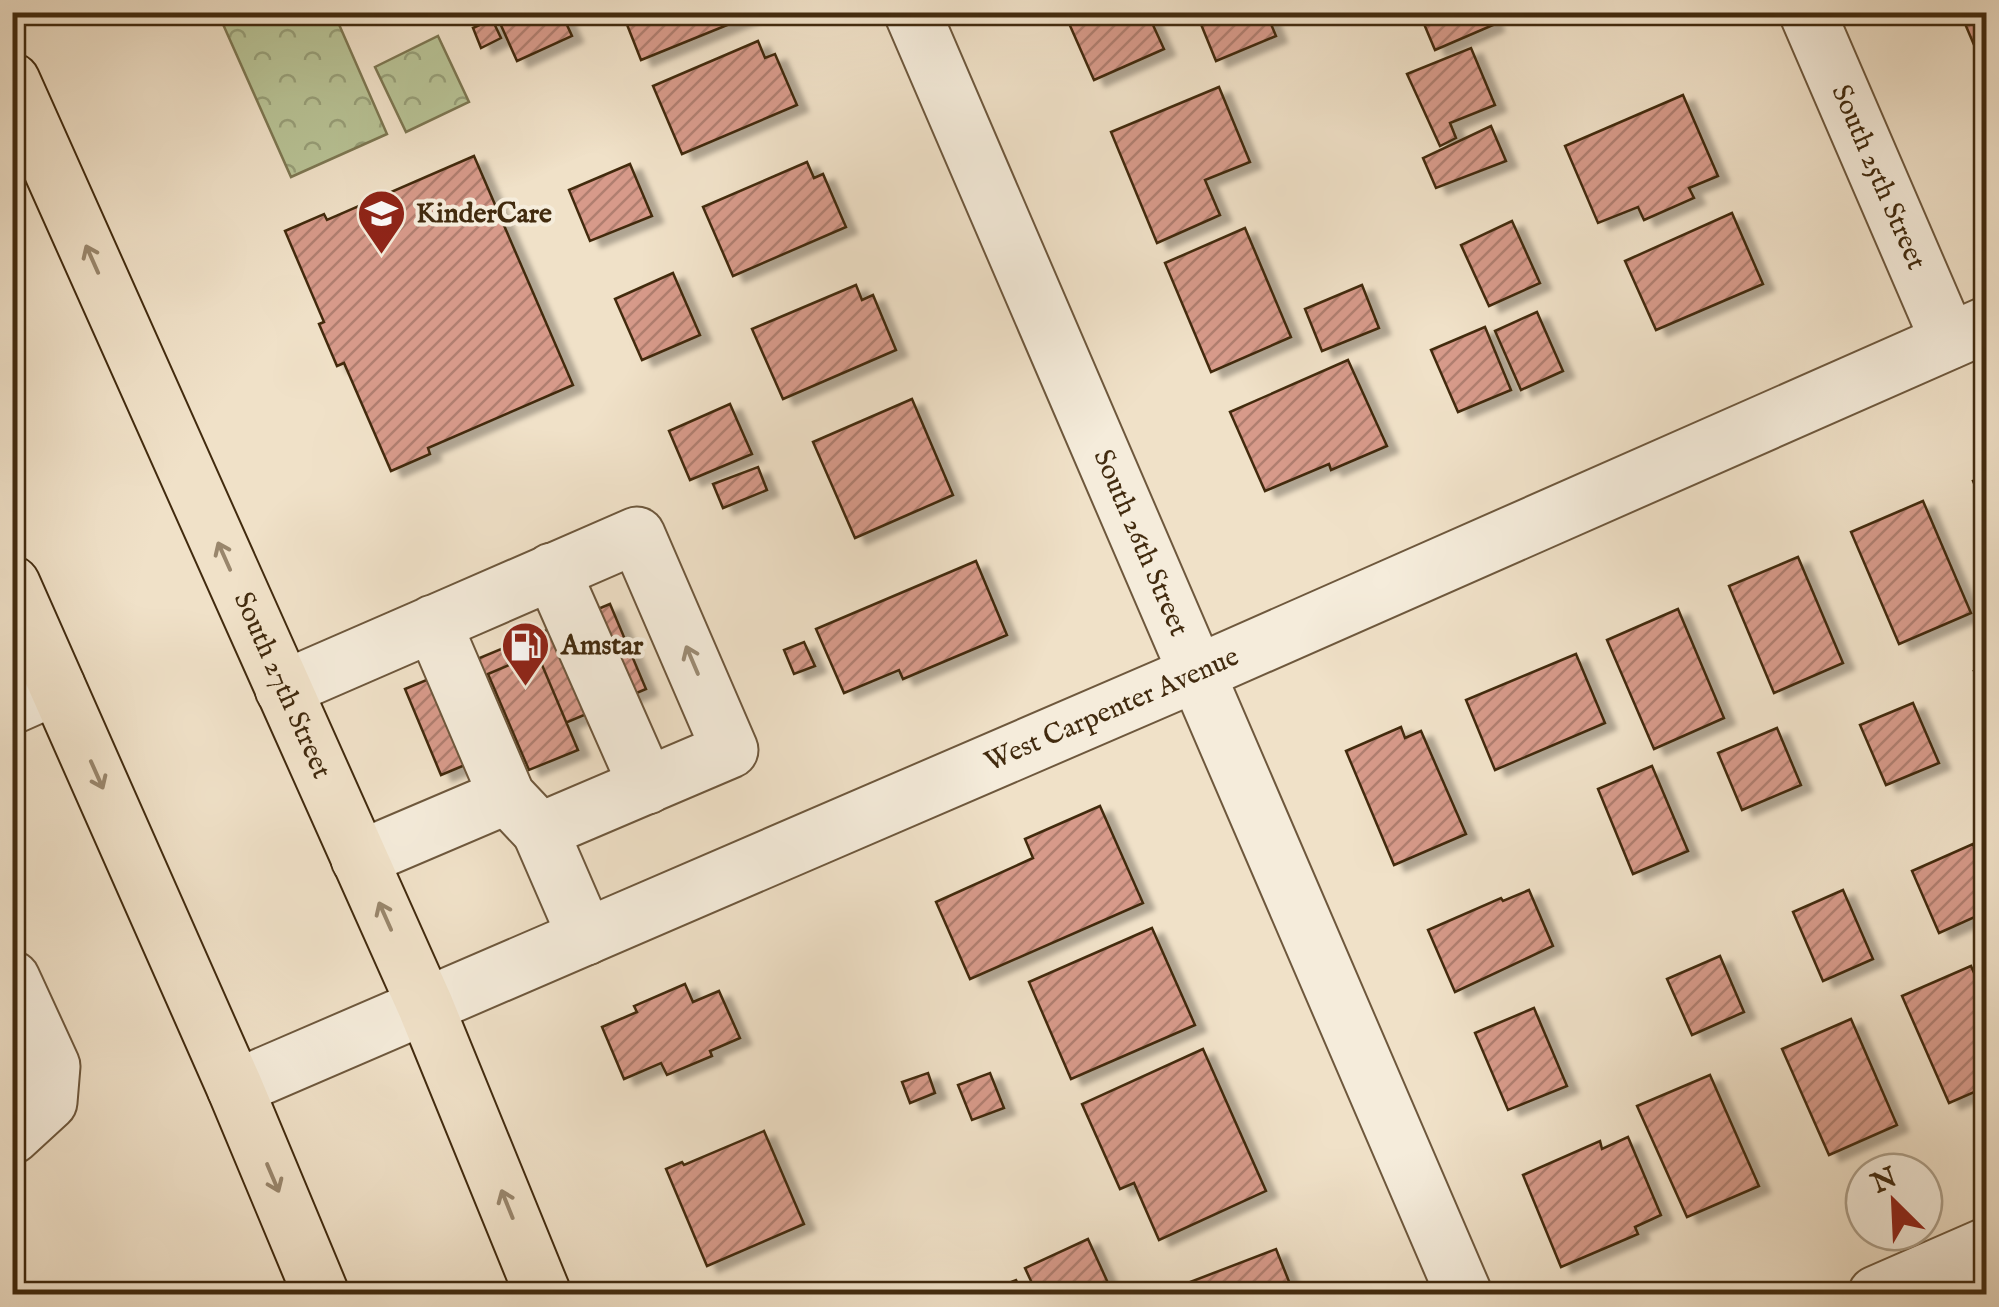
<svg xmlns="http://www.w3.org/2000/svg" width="1999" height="1307" font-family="'IM FELL English',serif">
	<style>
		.park { fill: url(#park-crowns); stroke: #7d7752; stroke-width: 2.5 }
		.building { fill: url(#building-hatch); stroke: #422b0f; stroke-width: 2.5; filter: url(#shadow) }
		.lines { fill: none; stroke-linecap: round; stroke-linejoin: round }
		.minor-casing { stroke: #6e583d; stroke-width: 59 }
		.major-casing { stroke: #422b0f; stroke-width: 59 }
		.minor { stroke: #f5ecdb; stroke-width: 55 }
		.major { stroke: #f0e1c8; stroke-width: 55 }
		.oneway { stroke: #99866c }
		.oneway2 { stroke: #9c8c75 }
		.labels { text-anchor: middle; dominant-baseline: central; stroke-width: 8; stroke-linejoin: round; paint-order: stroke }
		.street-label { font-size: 28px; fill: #422b0f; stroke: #f5ecdb }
		.poi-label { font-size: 28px; font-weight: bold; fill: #422b0f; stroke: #f5ecdb; text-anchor: start }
	</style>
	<defs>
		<pattern id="park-crowns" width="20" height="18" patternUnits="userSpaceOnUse" patternTransform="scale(2.5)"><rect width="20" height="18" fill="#b8c396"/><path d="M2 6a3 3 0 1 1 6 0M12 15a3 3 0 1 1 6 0" fill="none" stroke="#979f79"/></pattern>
		<pattern id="building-hatch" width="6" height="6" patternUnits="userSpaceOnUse" patternTransform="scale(2.5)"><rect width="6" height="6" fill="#d79a8a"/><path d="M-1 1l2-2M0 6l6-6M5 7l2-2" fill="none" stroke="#b07e6f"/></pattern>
		<filter id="shadow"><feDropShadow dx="11" dy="6" stdDeviation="2.5" flood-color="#0004"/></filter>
	</defs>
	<rect width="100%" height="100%" fill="#f0e1c8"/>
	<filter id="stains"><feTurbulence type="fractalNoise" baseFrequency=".002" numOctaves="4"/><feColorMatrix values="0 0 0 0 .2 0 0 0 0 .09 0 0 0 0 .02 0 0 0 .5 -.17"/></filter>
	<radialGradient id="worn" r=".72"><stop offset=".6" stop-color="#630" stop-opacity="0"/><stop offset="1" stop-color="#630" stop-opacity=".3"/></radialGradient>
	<!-- park -->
	<g class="park">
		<path d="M218,13h116l53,121 -96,43z"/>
		<path d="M438,36l31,66 -63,30 -31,-65z"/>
	</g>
	<!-- building -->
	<g class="building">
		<path d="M495,12h66l11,24 -55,25z"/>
		<path d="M622,12h123l2,5 -106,43z"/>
		<path d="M1064,12h83l17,37 -70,31z"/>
		<path d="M1196,12h70l10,24 -60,25z"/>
		<path d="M1419,12h69l5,13 -58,25z"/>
		<path d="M1960,12h26v45l-6,2z"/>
		<path d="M492,19l9,19 -20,10 -8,-20z"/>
		<path d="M758,41l7,17 10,-4 22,51 -115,49 -29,-68z"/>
		<path d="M1471,48l24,57 -45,18 6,15 -16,8 -33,-72z"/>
		<path d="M1219,87l31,75 -45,18 15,35 -63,28 -46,-111z"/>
		<path d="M1683,95l35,81 -29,12 5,10 -50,22 -6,-13 -40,16 -33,-77z"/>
		<path d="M1491,126l15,35 -70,27 -13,-30z"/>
		<path d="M474,156l99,229 -145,63 2,6 -39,17 -47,-108 -7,3 -18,-42 5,-2 -39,-91 39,-17 3,6z"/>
		<path d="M807,162l7,16 9,-4 23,53 -113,49 -30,-69z"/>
		<path d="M630,164l22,52 -62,25 -21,-51z"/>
		<path d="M1732,213l31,71 -107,46 -31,-69z"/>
		<path d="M1512,221l28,62 -51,23 -28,-61z"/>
		<path d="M1245,228l46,109 -80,35 -46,-109z"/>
		<path d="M673,273l27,62 -58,25 -27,-61z"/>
		<path d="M856,285l6,15 11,-5 23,55 -113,49 -31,-70z"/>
		<path d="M1362,285l17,43 -57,23 -17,-42z"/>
		<path d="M1537,312l26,59 -42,19 -26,-59z"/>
		<path d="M1485,327l26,63 -53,22 -27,-62z"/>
		<path d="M1348,360l39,86 -56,24 -2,-6 -64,27 -35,-79z"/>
		<path d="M912,399l41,96 -98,43 -42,-96z"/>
		<path d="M730,404l22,50 -62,26 -21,-49z"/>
		<path d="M758,467l9,23 -44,18 -10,-24z"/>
		<path d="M1986,475v37l-13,-31z"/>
		<path d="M1923,501l48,112 -72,31 -48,-112z"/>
		<path d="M1798,557l45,106 -69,30 -45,-107z"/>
		<path d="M976,561l31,74 -104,44 -4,-9 -55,23 -28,-64z"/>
		<path d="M610,604l36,85 -205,86 -36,-86z"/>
		<path d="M1678,609l46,109 -70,31 -47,-109z"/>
		<path d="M804,642l11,24 -21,8 -10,-24z"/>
		<path d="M537,653l41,97 -49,20 -41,-96z"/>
		<path d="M1576,654l29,69 -110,47 -29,-70z"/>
		<path d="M1986,666v35l-12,-30z"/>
		<path d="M1913,703l26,60 -53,22 -26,-60z"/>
		<path d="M1401,727l4,11 16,-7 45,103 -72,31 -48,-114z"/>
		<path d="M1777,728l24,57 -59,25 -24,-57z"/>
		<path d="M1652,766l36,85 -55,23 -35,-85z"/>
		<path d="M1100,806l43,97 -173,76 -34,-77 97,-44 -8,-19z"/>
		<path d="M1973,844l13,31v37l-47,21 -27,-62z"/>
		<path d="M1529,890l24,56 -98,46 -27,-62 73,-32 2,3z"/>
		<path d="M1843,890l30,69 -50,22 -30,-69z"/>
		<path d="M1152,928l43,97 -124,54 -42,-97z"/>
		<path d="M1720,956l24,56 -52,23 -25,-56z"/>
		<path d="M1971,966l15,34v87l-37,16 -47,-107z"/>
		<path d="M685,984l8,18 26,-11 21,47 -30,13 2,5 -45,19 -6,-12 -37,16 -22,-52 35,-15 -3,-6z"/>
		<path d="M1534,1008l33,78 -59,24 -33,-77z"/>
		<path d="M1851,1019l46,106 -68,30 -47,-106z"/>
		<path d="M1203,1049l63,142 -107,49 -25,-57 -14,6 -38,-85z"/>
		<path d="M928,1073l7,20 -25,10 -8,-21z"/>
		<path d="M990,1073l14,35 -32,12 -14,-35z"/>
		<path d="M1710,1075l49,111 -72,31 -50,-111z"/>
		<path d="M764,1131l40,93 -97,42 -41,-97 16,-7 2,3z"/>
		<path d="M1628,1137l33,78 -26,12 3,7 -77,33 -38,-92 77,-34 2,8z"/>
		<path d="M1088,1239l25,55h-76l-12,-26z"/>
		<path d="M1276,1249l18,45h-135z"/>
		<path d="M1016,1280l7,14h-24l-3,-6z"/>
	</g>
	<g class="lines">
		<defs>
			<g id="minor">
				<path id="s1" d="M912,12l552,1282"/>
				<path id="s2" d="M1807,12l142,329"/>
				<path d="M552,571l95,215"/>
				<path d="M283,689c118,-51 236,-103 354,-154l93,215 -190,81 -33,-35 -74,-173"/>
				<path d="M12,706l45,-20"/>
				<path d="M540,831l46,106"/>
				<path d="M359,859l148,-63"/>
				<path d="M12,979l40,87 -3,36 -37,34"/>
				<path id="s3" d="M235,1088l960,-414 791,-349"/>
				<path d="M1876,1294l110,-48"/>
			</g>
			<g id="major">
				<path id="s4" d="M12,81l413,924 118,289"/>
				<path d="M12,584l223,504 86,206"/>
			</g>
		</defs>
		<!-- minor casing -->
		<use href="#minor" class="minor-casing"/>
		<!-- major casing -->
		<use href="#major" class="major-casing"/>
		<!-- minor -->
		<use href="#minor" class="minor"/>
		<!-- major -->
		<use href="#major" class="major"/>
	</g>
	<!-- one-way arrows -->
	<defs><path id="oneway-shaft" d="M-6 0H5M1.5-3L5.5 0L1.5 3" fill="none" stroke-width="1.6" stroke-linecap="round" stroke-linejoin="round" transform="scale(2.5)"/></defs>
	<g class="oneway">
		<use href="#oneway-shaft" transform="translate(92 259) rotate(-114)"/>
		<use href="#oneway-shaft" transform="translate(224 556) rotate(-114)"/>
		<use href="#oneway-shaft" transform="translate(97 775) rotate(66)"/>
		<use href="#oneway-shaft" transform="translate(385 916) rotate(-114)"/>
		<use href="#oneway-shaft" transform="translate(273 1178) rotate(67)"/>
		<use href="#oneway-shaft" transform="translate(507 1204) rotate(-112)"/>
	</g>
	<use class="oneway2" href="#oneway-shaft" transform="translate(692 660) rotate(-113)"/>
	<!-- icons -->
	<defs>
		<symbol id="school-pin" viewBox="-11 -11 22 30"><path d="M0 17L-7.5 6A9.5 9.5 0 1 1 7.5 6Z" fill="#8f2418" stroke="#f5ecdb"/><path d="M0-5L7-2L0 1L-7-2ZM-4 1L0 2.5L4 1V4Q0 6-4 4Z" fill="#fff"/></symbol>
		<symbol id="fuel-pin" viewBox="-11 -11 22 30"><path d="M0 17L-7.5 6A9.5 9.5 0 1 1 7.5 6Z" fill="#8f2418" stroke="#f5ecdb"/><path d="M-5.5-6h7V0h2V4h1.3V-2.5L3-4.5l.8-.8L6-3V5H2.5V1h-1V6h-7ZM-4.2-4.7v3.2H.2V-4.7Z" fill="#fff"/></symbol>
	</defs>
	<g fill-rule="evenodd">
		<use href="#school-pin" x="354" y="186" width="55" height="75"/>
		<use href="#fuel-pin" x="498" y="618" width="55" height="75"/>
	</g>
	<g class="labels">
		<!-- street labels -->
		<g class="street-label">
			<text stroke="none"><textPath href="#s2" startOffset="180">South 25th Street</textPath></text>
			<text stroke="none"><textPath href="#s1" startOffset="578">South 26th Street</textPath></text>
			<text stroke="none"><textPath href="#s4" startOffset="662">South 27th Street</textPath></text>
			<text stroke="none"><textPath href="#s3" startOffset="955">West Carpenter Avenue</textPath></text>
		</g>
		<!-- poi labels -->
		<g class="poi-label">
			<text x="416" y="214">KinderCare</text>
			<text x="561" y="646">Amstar</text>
		</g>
	</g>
	<!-- margin -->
	<rect width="1999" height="1307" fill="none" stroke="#f0e1c8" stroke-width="50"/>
	<rect x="15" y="15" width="1969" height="1277" fill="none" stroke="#422b0f" stroke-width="5"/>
	<rect x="25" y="25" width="1949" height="1257" fill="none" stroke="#422b0f" stroke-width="2.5"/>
	<!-- north arrow -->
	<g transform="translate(1894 1202) rotate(336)"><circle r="48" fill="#f5ecdb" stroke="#ad9f89" stroke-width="2.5"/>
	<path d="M0-8L18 38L0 25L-18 38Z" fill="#8f2418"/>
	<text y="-15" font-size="28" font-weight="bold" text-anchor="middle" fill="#422b0f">N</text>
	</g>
	<rect width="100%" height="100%" filter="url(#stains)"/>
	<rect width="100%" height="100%" fill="url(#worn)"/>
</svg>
